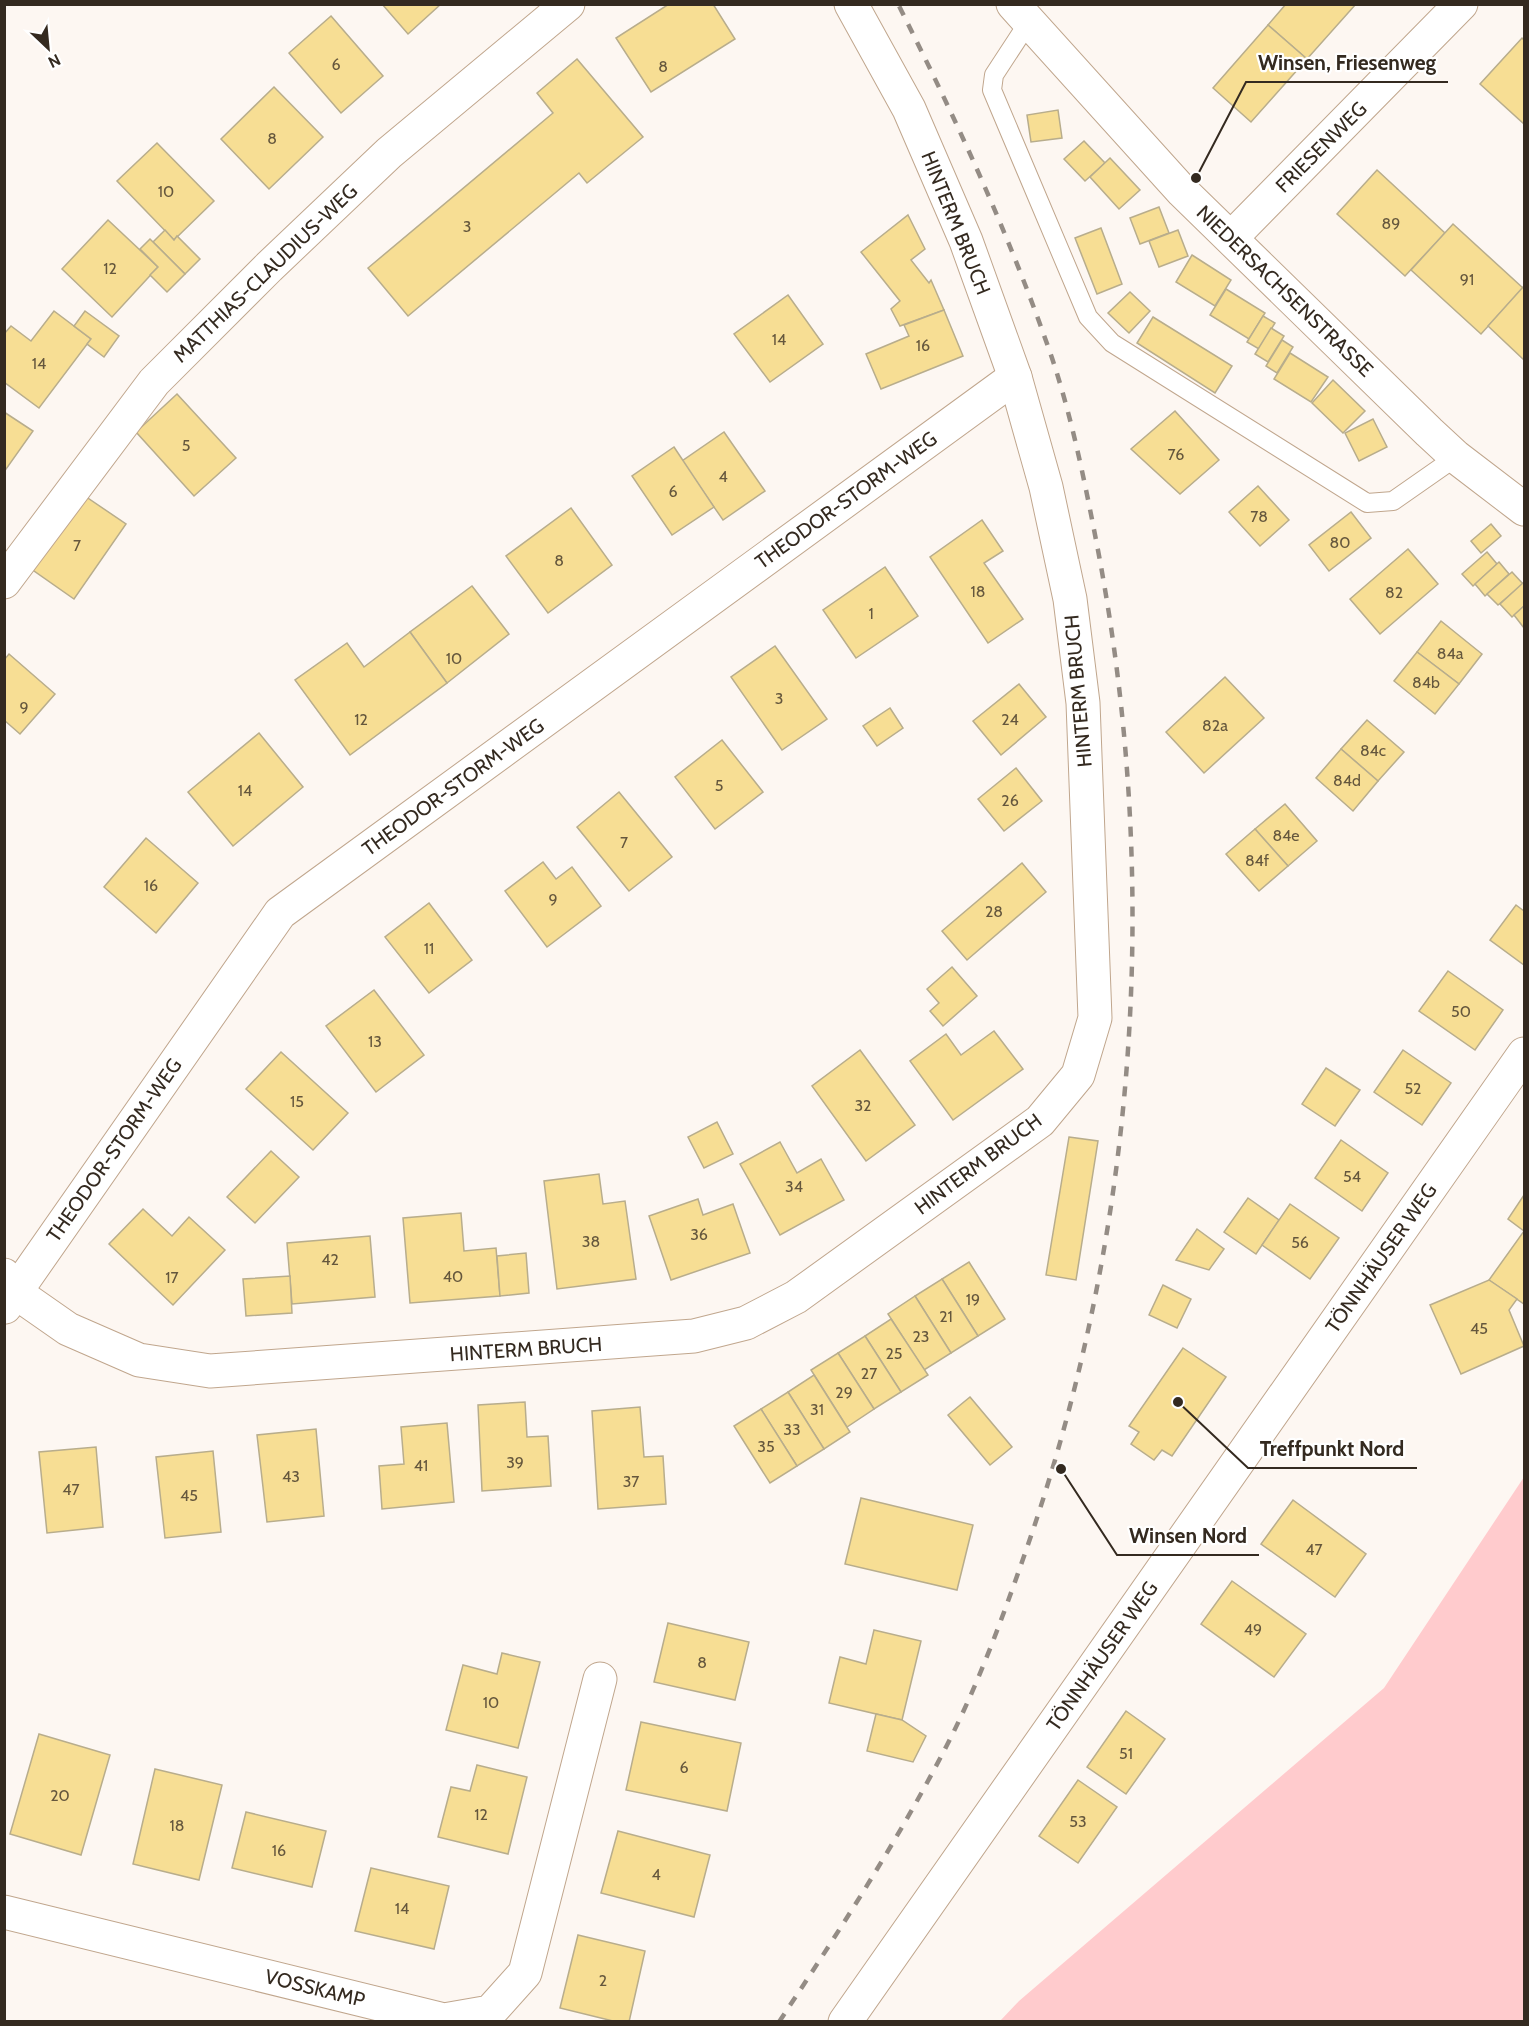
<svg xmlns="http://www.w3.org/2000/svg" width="1529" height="2026" font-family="Cabin,sans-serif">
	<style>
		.green { fill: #ffcbcd }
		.building { fill: #f7de94; stroke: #b8ad8c; stroke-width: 1.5 }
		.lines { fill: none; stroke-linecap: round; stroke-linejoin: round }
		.lane-casing { stroke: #c0a68d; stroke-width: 20 }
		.street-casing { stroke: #c0a68d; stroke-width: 35 }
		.secondary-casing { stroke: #c0a68d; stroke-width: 35 }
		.lane { stroke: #fff; stroke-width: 18 }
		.street { stroke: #fff; stroke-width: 33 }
		.secondary { stroke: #fff; stroke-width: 33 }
		.rail { stroke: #948c85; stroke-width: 4.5; stroke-dasharray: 10 10; stroke-linecap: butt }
		.labels { text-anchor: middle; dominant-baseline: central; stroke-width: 4.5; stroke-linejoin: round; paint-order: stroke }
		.number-label { font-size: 16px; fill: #65573d }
		.street-label { font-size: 20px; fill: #342a20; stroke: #fff }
		.leader { fill: none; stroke: #342a20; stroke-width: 2 }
		.callout-dot { fill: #342a20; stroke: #fff; stroke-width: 2 }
		.callout-label { font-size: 21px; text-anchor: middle; font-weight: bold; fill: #342a20; stroke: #fff; stroke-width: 4.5; stroke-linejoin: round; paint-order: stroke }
	</style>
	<rect width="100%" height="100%" fill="#fdf7f2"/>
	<!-- green -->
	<path class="green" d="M1524,1477v544h-524l19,-20 365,-313z"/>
	<!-- building -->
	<g class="building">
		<path d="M382,4h59l-33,30z"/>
		<path d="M669,4h44l22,35 -84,53 -35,-54z"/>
		<path d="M1286,4h70l-49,55 -39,-34z"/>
		<path d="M331,16l52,60 -42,37 -52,-60z"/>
		<path d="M1268,25l39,34 -56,63 -38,-34z"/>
		<path d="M1522,38l2,2v84l-44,-40z"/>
		<path d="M577,59l66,78 -56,46 -8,-10 -171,143 -40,-48 185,-155 -16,-20z"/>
		<path d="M274,87l49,50 -54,52 -48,-50z"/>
		<path d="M1058,110l4,28 -31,4 -4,-27z"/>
		<path d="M1084,141l21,22 -20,18 -21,-22z"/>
		<path d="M157,143l57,58 -40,39 -57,-59z"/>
		<path d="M1110,158l30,32 -21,19 -29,-32z"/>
		<path d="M1377,170l68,63 -40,43 -68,-62z"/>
		<path d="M1159,207l10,26 -29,11 -10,-26z"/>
		<path d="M908,215l17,34 -14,11 18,23 2,-3 13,30 -44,16 -9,-17 9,-8 -39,-49z"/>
		<path d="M108,220l50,47 -46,50 -50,-48z"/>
		<path d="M1453,224l70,64 -42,46 -70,-64z"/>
		<path d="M1101,228l21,56 -25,10 -22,-56z"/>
		<path d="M165,230l9,10 3,-4 23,23 -15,15 -32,-32z"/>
		<path d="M1178,230l10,26 -29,11 -10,-26z"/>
		<path d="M150,239l35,35 -18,18 -17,-17 8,-8 -18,-18z"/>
		<path d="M1192,255l39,25 -16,26 -39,-24z"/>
		<path d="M1524,286v74l-36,-34z"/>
		<path d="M1226,289l39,24 -16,26 -39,-24z"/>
		<path d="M1130,292l20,19 -21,22 -21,-20z"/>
		<path d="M788,295l35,49 -53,38 -36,-48z"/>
		<path d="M944,310l19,46 -82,33 -15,-35 43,-18 -5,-11z"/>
		<path d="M54,311l37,28 -52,69 -35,-26v-48l7,-8 20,15z"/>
		<path d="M85,311l34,25 -15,21 -17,-13 4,-5 -17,-13z"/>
		<path d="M1263,316l12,7 -16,26 -12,-7z"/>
		<path d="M1153,317l79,49 -17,27 -78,-50z"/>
		<path d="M1271,328l13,8 -16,26 -13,-8z"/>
		<path d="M1282,340l11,7 -16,26 -11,-7z"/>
		<path d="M1290,353l38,24 -17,25 -37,-23z"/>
		<path d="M1333,380l32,31 -22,22 -31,-30z"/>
		<path d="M177,394l59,64 -42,38 -58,-64z"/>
		<path d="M1175,411l44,49 -39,34 -49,-45z"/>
		<path d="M4,412l29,19 -29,41z"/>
		<path d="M1373,419l14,28 -28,14 -14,-28z"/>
		<path d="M724,432l41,59 -42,29 -41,-59z"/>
		<path d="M674,447l40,60 -42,28 -40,-59z"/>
		<path d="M1258,486l31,34 -29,26 -31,-34z"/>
		<path d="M79,492l47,32 -52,75 -47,-33z"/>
		<path d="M571,508l41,57 -64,48 -42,-57z"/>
		<path d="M1351,512l20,26 -42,33 -20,-26z"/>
		<path d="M982,520l21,31 -19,12 39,56 -35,24 -58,-86z"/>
		<path d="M1491,524l10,12 -20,17 -10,-12z"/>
		<path d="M1408,549l30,35 -58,50 -30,-35z"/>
		<path d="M1487,552l10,12 -24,22 -11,-12z"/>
		<path d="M1499,562l10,12 -24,22 -10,-12z"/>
		<path d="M885,567l33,49 -62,42 -33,-48z"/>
		<path d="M1512,572l11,12 -25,21 -11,-11z"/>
		<path d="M1524,582v24l-12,11 -12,-13z"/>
		<path d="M472,586l37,48 -62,49 -37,-51z"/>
		<path d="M1524,606v22l-10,-13z"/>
		<path d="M1441,621l41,33 -23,30 -42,-32z"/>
		<path d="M410,632l37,51 -97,72 -55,-75 52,-37 17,24z"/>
		<path d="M775,646l52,73 -45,31 -51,-73z"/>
		<path d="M1417,652l42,32 -24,30 -41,-33z"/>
		<path d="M9,654l46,40 -35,40 -16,-14v-60z"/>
		<path d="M1225,677l39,41 -60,55 -38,-41z"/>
		<path d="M1019,684l27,33 -45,38 -28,-34z"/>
		<path d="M890,708l13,20 -26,18 -14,-20z"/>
		<path d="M1367,720l37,32 -26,29 -37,-32z"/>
		<path d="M259,733l44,54 -70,59 -45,-54z"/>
		<path d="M722,740l41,52 -48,37 -40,-52z"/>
		<path d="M1341,749l37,32 -25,30 -37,-33z"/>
		<path d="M1016,768l26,33 -38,30 -26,-32z"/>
		<path d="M619,792l53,65 -43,34 -52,-64z"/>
		<path d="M1285,804l32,37 -29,25 -33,-37z"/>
		<path d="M1255,829l33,37 -29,25 -33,-37z"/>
		<path d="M146,838l52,45 -42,50 -52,-46z"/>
		<path d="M543,862l13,17 16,-12 29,39 -54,41 -42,-56z"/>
		<path d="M1022,863l24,29 -79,68 -25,-29z"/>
		<path d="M429,903l43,57 -43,33 -44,-56z"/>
		<path d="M1516,905l8,6v54l-34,-25z"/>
		<path d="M952,967l25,29 -34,30 -13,-15 9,-8 -12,-14z"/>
		<path d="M1448,971l55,39 -28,40 -56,-39z"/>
		<path d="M374,990l50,65 -48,37 -50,-66z"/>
		<path d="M994,1031l29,38 -70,51 -43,-59 36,-27 15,21z"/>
		<path d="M860,1050l55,75 -49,36 -54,-75z"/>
		<path d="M1403,1050l48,33 -29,42 -48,-33z"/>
		<path d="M281,1052l67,61 -35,37 -67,-61z"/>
		<path d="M1326,1068l34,22 -25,36 -33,-22z"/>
		<path d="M717,1122l16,32 -29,14 -16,-31z"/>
		<path d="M1069,1137l29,4 -22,139 -30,-5z"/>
		<path d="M1341,1140l47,33 -26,38 -47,-33z"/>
		<path d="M780,1142l17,31 24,-14 23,41 -64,35 -40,-71z"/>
		<path d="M271,1151l28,26 -44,46 -28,-26z"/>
		<path d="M599,1174l4,30 22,-3 11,78 -79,10 -13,-108z"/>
		<path d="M1524,1195v36l-16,-12z"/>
		<path d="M1248,1198l31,22 -23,34 -32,-22z"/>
		<path d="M698,1199l5,16 30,-11 17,49 -79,27 -22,-64z"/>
		<path d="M1290,1204l49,34 -29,41 -48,-34z"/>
		<path d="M143,1209l29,27 17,-19 36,33 -52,55 -64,-61z"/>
		<path d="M461,1213l3,38 32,-3 4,48 -90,7 -7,-85z"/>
		<path d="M1197,1229l27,20 -15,21 -33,-10z"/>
		<path d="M1524,1231v73l-35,-24z"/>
		<path d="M370,1236l5,61 -83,7 -5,-61z"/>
		<path d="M526,1253l3,40 -29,3 -3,-40z"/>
		<path d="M969,1262l36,57 -27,17 -36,-57z"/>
		<path d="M290,1276l2,37 -46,3 -3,-37z"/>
		<path d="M942,1279l36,57 -27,17 -36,-57z"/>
		<path d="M1489,1280l28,19 -8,11 15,36 -63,28 -31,-69z"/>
		<path d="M1163,1285l28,14 -14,29 -28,-13z"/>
		<path d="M915,1296l36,57 -27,17 -36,-56z"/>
		<path d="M891,1319l37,56 -27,17 -36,-56z"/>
		<path d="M865,1336l36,56 -27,17 -36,-56z"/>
		<path d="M1183,1348l43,29 -54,79 -10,-6 -8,10 -23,-16 8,-12 -10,-6z"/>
		<path d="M838,1353l36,56 -27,18 -36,-57z"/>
		<path d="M814,1375l36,57 -26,17 -36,-57z"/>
		<path d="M788,1392l36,57 -27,17 -36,-57z"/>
		<path d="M970,1397l42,50 -22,18 -42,-50z"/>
		<path d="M525,1402l2,35 21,-1 3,50 -69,5 -4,-86z"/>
		<path d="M640,1407l4,50 19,-1 3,48 -68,5 -6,-98z"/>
		<path d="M761,1409l36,57 -27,17 -36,-57z"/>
		<path d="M447,1423l7,79 -72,7 -3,-43 25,-2 -3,-37z"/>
		<path d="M316,1429l8,87 -57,6 -10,-87z"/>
		<path d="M96,1447l7,80 -56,6 -8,-81z"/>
		<path d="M213,1451l8,81 -56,6 -9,-81z"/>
		<path d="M861,1498l112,27 -16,65 -112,-26z"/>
		<path d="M1293,1500l73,54 -31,43 -74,-53z"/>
		<path d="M1232,1581l74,53 -32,43 -73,-53z"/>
		<path d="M668,1623l81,19 -14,58 -81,-18z"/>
		<path d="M874,1630l47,11 -19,79 -73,-17 11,-46 26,7z"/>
		<path d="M502,1653l38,9 -22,86 -72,-18 17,-65 34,9z"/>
		<path d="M1126,1711l39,28 -39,55 -39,-27z"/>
		<path d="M876,1714l26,6 24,16 -13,26 -46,-11z"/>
		<path d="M641,1722l100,21 -14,68 -101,-21z"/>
		<path d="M39,1734l71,21 -29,100 -71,-21z"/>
		<path d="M477,1765l50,12 -19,77 -70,-17 13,-50 19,4z"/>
		<path d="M155,1769l67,16 -23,95 -66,-16z"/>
		<path d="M1078,1780l39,27 -39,56 -39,-27z"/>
		<path d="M246,1812l80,19 -14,56 -80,-19z"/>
		<path d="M618,1831l92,24 -16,62 -93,-24z"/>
		<path d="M371,1868l78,18 -15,63 -79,-18z"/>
		<path d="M578,1935l67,16 -16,71h-12l-57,-14z"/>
	</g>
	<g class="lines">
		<defs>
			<path id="lane" d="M1028,23l-34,52 -2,15 96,227 24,26 255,160 26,-2 63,-44"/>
			<g id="street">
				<path d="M1013,4l169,187 247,241 27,25 68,52"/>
				<path d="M1231,238l230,-234"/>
				<path d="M4,582l150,-200 115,-115 120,-114 179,-149"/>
				<path d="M4,1275l11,17 53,37 71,31 71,11 484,-35 52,-13 50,-26 244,-176 38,-46 17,-57 -12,-315 -13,-104 -24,-112 -31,-110 -49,-136 -57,-132 -58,-105"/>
				<path d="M5,1307l275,-394 735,-536"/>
				<path d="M4,1912l440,108 46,-8 35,-39 75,-294"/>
			</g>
			<path id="secondary" d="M845,2022l679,-968"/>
		</defs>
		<!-- lane casing -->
		<use href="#lane" class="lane-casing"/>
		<!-- street casing -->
		<use href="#street" class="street-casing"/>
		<!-- secondary casing -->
		<use href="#secondary" class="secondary-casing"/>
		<!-- lane -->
		<use href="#lane" class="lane"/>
		<!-- street -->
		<use href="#street" class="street"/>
		<!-- secondary -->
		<use href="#secondary" class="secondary"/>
		<!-- rail -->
		<path class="rail" d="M779,2022c59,-89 118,-180 167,-275 31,-60 55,-125 77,-188 115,-325 139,-676 74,-1014 -12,-62 -25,-127 -45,-187 -42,-122 -96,-239 -154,-354"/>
	</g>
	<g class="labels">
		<!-- number labels -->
		<g class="number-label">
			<text x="336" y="64">6</text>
			<text x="663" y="66">8</text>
			<text x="272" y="138">8</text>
			<text x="166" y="191">10</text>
			<text x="1391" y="223">89</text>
			<text x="467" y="226">3</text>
			<text x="110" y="268">12</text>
			<text x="1467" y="279">91</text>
			<text x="779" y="339">14</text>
			<text x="923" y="345">16</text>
			<text x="39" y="363">14</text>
			<text x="186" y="445">5</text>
			<text x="1176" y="454">76</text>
			<text x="723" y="476">4</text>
			<text x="673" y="491">6</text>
			<text x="1259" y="516">78</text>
			<text x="1340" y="542">80</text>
			<text x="77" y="545">7</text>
			<text x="559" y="560">8</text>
			<text x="978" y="591">18</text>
			<text x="1394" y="592">82</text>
			<text x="871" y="613">1</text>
			<text x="1450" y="653">84a</text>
			<text x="454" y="658">10</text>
			<text x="1426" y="682">84b</text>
			<text x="779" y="698">3</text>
			<text x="24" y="707">9</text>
			<text x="361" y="719">12</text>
			<text x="1010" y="719">24</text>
			<text x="1215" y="725">82a</text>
			<text x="1373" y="750">84c</text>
			<text x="1347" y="780">84d</text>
			<text x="719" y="785">5</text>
			<text x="245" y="790">14</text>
			<text x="1010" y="800">26</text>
			<text x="1286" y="835">84e</text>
			<text x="624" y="842">7</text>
			<text x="1257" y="860">84f</text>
			<text x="151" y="885">16</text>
			<text x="553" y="899">9</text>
			<text x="994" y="911">28</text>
			<text x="429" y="948">11</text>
			<text x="1461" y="1011">50</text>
			<text x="375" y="1041">13</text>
			<text x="1413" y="1088">52</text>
			<text x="297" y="1101">15</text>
			<text x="863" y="1105">32</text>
			<text x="1352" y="1176">54</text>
			<text x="794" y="1186">34</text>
			<text x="699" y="1234">36</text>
			<text x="591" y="1241">38</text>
			<text x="1300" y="1242">56</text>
			<text x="330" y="1259">42</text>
			<text x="453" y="1276">40</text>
			<text x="172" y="1277">17</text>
			<text x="973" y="1299">19</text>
			<text x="946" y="1316">21</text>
			<text x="1479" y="1328">45</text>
			<text x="921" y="1336">23</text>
			<text x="894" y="1353">25</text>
			<text x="869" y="1373">27</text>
			<text x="844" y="1392">29</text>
			<text x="817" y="1409">31</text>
			<text x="792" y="1429">33</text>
			<text x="766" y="1446">35</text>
			<text x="515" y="1462">39</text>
			<text x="421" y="1465">41</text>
			<text x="291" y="1476">43</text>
			<text x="631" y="1481">37</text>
			<text x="71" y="1489">47</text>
			<text x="189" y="1495">45</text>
			<text x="1314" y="1549">47</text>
			<text x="1253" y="1629">49</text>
			<text x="702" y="1662">8</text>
			<text x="491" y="1702">10</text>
			<text x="1126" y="1753">51</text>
			<text x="684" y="1767">6</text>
			<text x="60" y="1795">20</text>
			<text x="481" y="1814">12</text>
			<text x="1078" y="1821">53</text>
			<text x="177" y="1825">18</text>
			<text x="279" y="1850">16</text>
			<text x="656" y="1874">4</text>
			<text x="402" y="1908">14</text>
			<text x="603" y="1980">2</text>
		</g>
		<!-- street labels -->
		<g class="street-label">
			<text transform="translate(1321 147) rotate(-45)">FRIESENWEG</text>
			<text transform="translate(956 223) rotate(68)">HINTERM BRUCH</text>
			<text transform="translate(265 273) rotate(-44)">MATTHIAS-CLAUDIUS-WEG</text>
			<text transform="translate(1285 291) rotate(44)">NIEDERSACHSENSTRASSE</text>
			<text transform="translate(846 500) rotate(-36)">THEODOR-STORM-WEG</text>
			<text transform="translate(1078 691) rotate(-95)">HINTERM BRUCH</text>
			<text transform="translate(453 787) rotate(-36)">THEODOR-STORM-WEG</text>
			<text transform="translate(114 1150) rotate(-55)">THEODOR-STORM-WEG</text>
			<text transform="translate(978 1164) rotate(-37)">HINTERM BRUCH</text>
			<text transform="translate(1381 1258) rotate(-55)">TÖNNHÄUSER WEG</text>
			<text transform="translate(526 1349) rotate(-4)">HINTERM BRUCH</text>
			<text transform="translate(1102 1656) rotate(-55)">TÖNNHÄUSER WEG</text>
			<text transform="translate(315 1988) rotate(14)">VOSSKAMP</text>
		</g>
	</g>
	<!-- callouts -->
	<path class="leader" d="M1196 178L1246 82H1448M1178 1402L1248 1468H1417M1061 1469L1117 1555H1259"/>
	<g class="callout-dot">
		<circle cx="1196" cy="178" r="6"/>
		<circle cx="1178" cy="1402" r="6"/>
		<circle cx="1061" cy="1469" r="6"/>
	</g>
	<g class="callout-label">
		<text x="1347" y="70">Winsen, Friesenweg</text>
		<text x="1332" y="1456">Treffpunkt Nord</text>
		<text x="1188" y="1543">Winsen Nord</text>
	</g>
	<!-- border -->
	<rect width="1529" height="2026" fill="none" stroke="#342a20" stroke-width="12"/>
	<!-- north arrow -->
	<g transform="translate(48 48) rotate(154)" stroke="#ffffff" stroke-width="4.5" paint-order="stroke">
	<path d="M0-4.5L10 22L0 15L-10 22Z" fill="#342a20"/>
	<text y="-9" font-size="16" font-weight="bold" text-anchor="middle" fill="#342a20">N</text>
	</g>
</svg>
